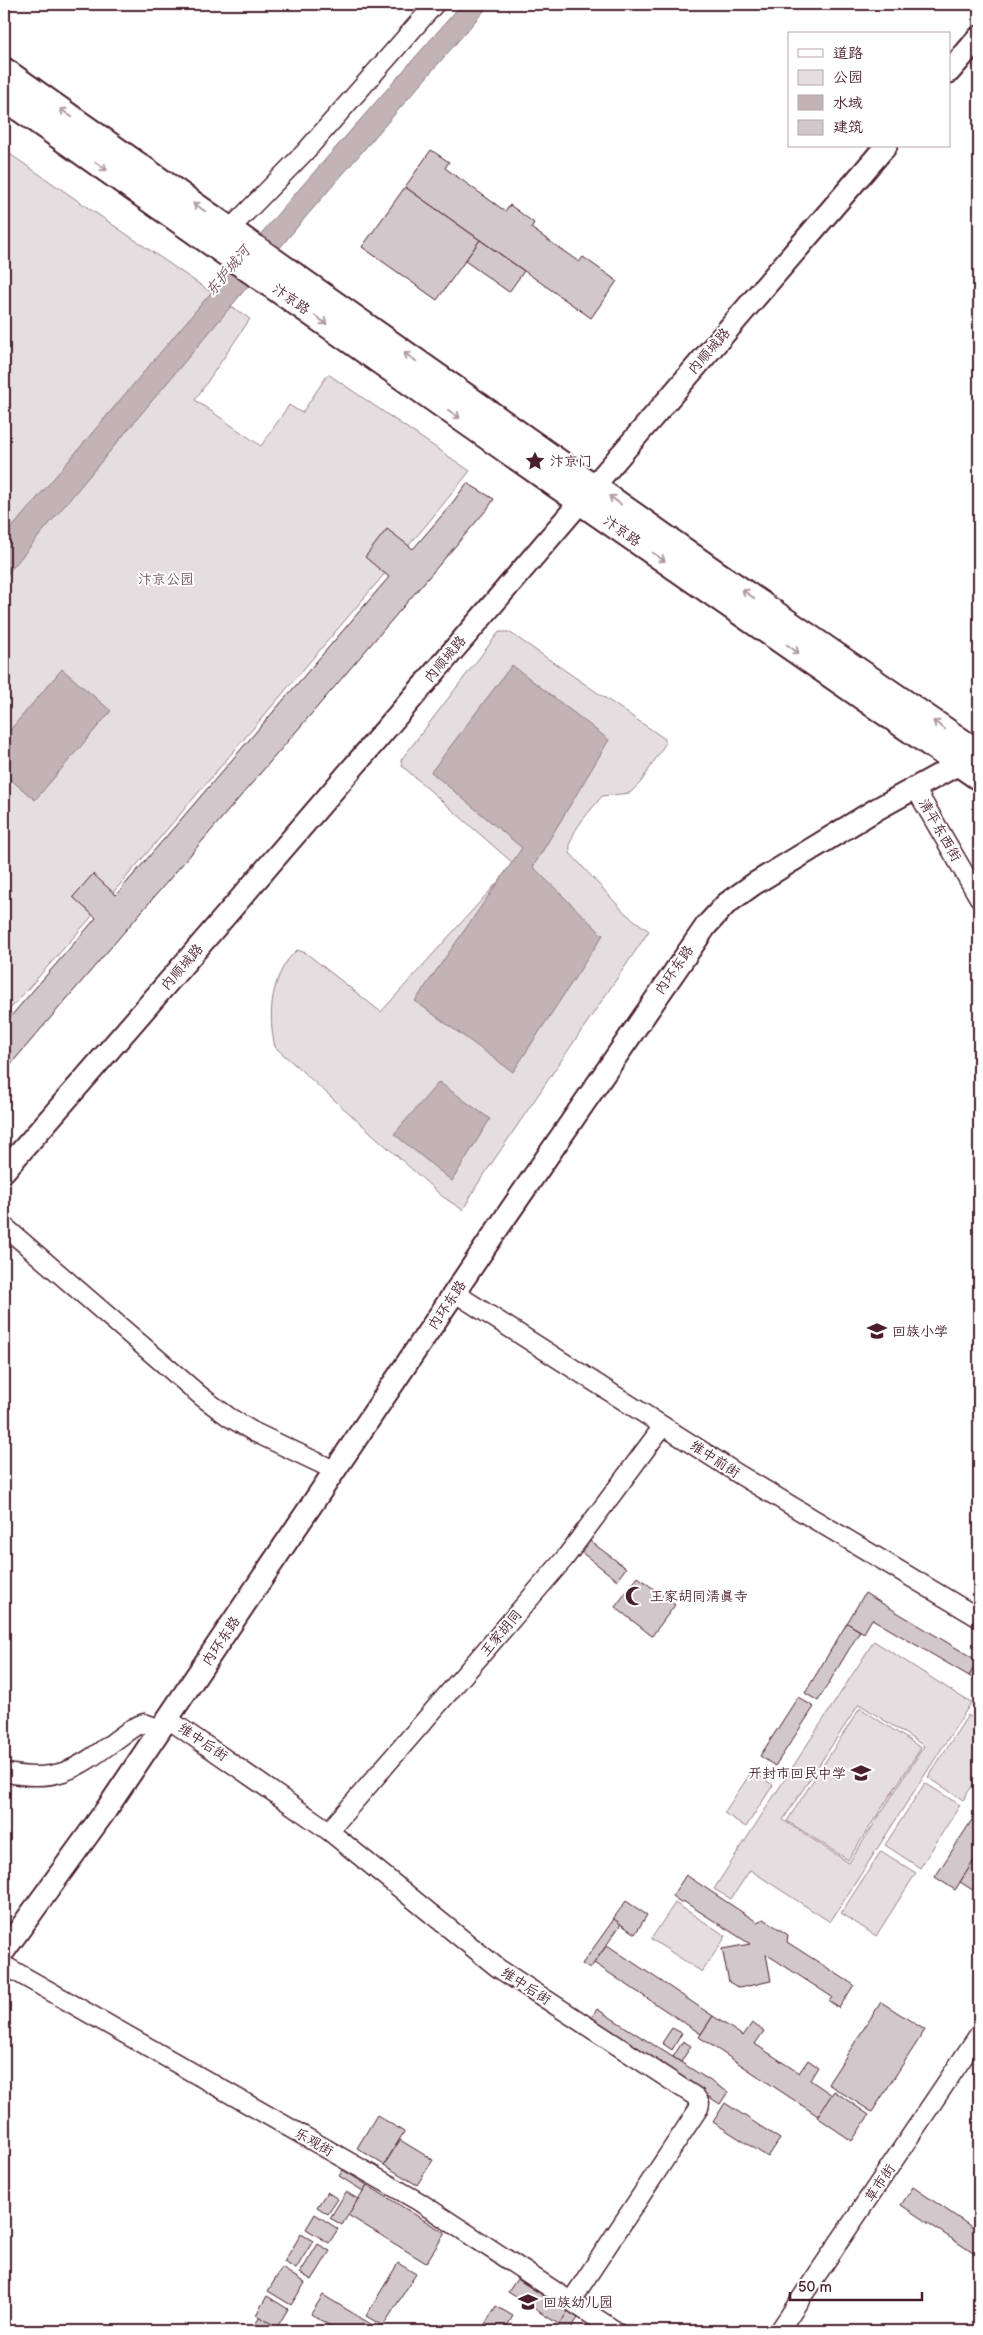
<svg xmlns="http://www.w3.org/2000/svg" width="983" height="2335" font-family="'Balsamiq Sans','LXGW WenKai TC',sans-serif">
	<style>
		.green { fill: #e5dee0; stroke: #987e86; fill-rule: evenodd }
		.water { fill: #c1b3b6; stroke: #91787e }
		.building { fill: #d2c7cb; stroke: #4a1f2b }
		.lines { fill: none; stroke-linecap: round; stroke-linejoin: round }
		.minor-casing { stroke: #4a1f2b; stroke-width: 21 }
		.tertiary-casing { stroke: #4a1f2b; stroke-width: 25 }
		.secondary-casing { stroke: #4a1f2b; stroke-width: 28 }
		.minor { stroke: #fff; stroke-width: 18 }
		.tertiary { stroke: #fff; stroke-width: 21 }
		.secondary { stroke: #fff; stroke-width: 24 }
		.oneway { stroke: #ae9aa0 }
		.labels { text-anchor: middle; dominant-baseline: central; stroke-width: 4; stroke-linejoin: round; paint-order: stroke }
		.street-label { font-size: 14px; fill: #4a1f2b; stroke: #fff }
		.poi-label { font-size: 14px; fill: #4a1f2b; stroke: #fff; text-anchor: start }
		.park-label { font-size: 14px; fill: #714f58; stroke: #fff }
		.water-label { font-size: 15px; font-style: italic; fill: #74535c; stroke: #fff }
	</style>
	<rect width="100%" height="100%" fill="#fff"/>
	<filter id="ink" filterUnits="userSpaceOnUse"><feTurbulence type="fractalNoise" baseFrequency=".02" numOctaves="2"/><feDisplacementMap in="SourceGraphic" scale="10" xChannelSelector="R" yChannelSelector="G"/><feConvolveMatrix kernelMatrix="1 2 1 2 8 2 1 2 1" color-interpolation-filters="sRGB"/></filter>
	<g filter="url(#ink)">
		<!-- green -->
		<g class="green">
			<path d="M4,150l246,169 -55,81 66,46 28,-41 13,8 26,-39 142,97 -43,53 -303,356 -120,136z"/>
			<path d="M499,632h10l156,107v5l-24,38 -11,11 -28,3c-12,16 -35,37 -32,57l55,60 24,18 -172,254 -14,25 -20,-13 -168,-150c-8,-32 -4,-74 22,-97l9,3 75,59 133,-148 -112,-98 -1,-6z"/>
			<path d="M874,1641l97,62 -141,219 -80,-52 -19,29 -17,-10zM859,1704l65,42 -75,117 -66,-43z"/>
			<path d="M860,1708l61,40 -73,112 -61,-39z"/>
			<path d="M968,1715l11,7v53l-16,25 -35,-23z"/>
			<path d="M752,1771l21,14 -27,42 -22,-14z"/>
			<path d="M925,1783l35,22 -40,63 -35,-23z"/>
			<path d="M881,1851l35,22 -40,63 -35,-23z"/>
			<path d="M675,1903l51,33 -24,36 -51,-33z"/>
		</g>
		<!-- water -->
		<g class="water">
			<path d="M462,4h28l-186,215 -300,359v-41l283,-334z"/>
			<path d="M512,665l97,75 -76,127 70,68 -90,137 -98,-71 107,-153 -91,-76z"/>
			<path d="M62,669l49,42 -76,89 -31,-26v-37z"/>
			<path d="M439,1082l51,37 -38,62 -58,-47z"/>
		</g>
		<!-- building -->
		<g class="building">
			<path d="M431,150l18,12 -4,6 60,43 5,-6 24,18 -3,5 48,34 4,-5 34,24 -26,37 -186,-131z"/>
			<path d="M405,187l75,53 -43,60 -75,-53z"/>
			<path d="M480,240l44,31 -15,21 -44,-31z"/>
			<path d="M467,483l27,16 -6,9 -484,564v-48l92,-106 -23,-21 20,-23 23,21 273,-318 -24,-20 22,-28 26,20 37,-43z"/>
			<path d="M590,1541l36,27 -9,12 -36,-28z"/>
			<path d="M638,1577l37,28 -23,31 -37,-29z"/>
			<path d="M865,1593l113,68 -9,15 -97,-57 -8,14 -17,-10z"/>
			<path d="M847,1623l13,8 -42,70 -13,-8z"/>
			<path d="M979,1659v23l-10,-6z"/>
			<path d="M798,1697l16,10 -39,59 -15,-10z"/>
			<path d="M979,1809v44l-24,37 -20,-13z"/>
			<path d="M979,1853v41l-19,-12z"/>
			<path d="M686,1875l71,47 7,-3 24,16 -1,7 67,43 -15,23 -10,-7 3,-4 -66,-43 5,27 -32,7 -10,-6 -7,-33 28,-5 -67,-43 -1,2 -10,-7z"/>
			<path d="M626,1901l21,14 -12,19 -22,-15z"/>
			<path d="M614,1919l7,5 -31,45 -8,-5z"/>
			<path d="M607,1945l106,71 -12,18 -107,-71z"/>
			<path d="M881,2002l44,28 -53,82 -44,-28z"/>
			<path d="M597,2009l131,83 -8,12 -131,-83z"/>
			<path d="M713,2016l30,20 9,-13 12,8 -9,13 44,29 9,-13 10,7 -8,13 22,15 -14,21 -119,-79z"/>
			<path d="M672,2028l10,5 -10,17 -10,-7z"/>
			<path d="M683,2041l8,5 -10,16 -8,-5z"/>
			<path d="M834,2091l35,24 -17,26 -35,-24z"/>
			<path d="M725,2103l55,36 -12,18 -55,-35z"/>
			<path d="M377,2115l27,17 -20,33 -27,-17z"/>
			<path d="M400,2140l33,20 -16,25 -33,-20z"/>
			<path d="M343,2170l24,15 -4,6 -24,-15z"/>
			<path d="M367,2185l78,48 -19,30 -78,-48z"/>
			<path d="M913,2187l66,45v25l-78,-52z"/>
			<path d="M327,2192l11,7 -10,15 -11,-7z"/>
			<path d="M346,2192l12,7 -16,26 -12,-7z"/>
			<path d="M315,2214l23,15 -9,14 -23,-14z"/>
			<path d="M301,2234l12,7 -17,28 -12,-7z"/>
			<path d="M318,2244l12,7 -18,29 -12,-7z"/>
			<path d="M398,2263l18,11 -33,52 -17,-10z"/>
			<path d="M282,2268l23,15 -14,22 -23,-14z"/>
			<path d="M517,2279l51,32 -8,14 -52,-33z"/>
			<path d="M323,2295l56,34 -1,2h-40l-27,-17z"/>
			<path d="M267,2296l21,13 -11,18 -21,-12z"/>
			<path d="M496,2306l17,10 -9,15h-23z"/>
			<path d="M568,2311l10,7 -9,13h-5l-6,-4z"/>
			<path d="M260,2317l17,10 -3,4h-14l-7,-4z"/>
		</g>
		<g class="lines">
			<defs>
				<g id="minor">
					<path d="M230,229l75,-77 130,-148"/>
					<path d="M915,788l64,110"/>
					<path d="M4,1226l198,171 27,20 25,15 82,39"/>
					<path d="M455,1293l285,182 239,143"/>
					<path d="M168,1719l161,112 169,137 198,129 4,6 -1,5 -128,193"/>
					<path d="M4,1772c62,15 82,-12 130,-45l10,-4 17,6"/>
					<path d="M329,1831l236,-273 98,-132"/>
					<path d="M4,1965l414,236 198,130"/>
					<path d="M779,2331l200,-297"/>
				</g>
				<g id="tertiary">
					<path d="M949,72l30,-35"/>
					<path d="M4,1171c297,-339 587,-684 882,-1025"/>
					<path d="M4,1951l102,-141 388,-576 212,-308 20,-22 28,-20 123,-75 96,-53"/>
				</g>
				<g id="secondary">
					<path d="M4,70l711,502 264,181"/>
					<path d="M4,98l553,388 422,292"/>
				</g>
			</defs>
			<!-- minor casing -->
			<use href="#minor" class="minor-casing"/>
			<!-- tertiary casing -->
			<use href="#tertiary" class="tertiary-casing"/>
			<!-- secondary casing -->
			<use href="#secondary" class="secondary-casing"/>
			<!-- minor -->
			<use href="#minor" class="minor"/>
			<!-- tertiary -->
			<use href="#tertiary" class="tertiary"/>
			<!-- secondary -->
			<use href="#secondary" class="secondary"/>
		</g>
		<!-- one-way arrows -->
		<defs><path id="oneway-shaft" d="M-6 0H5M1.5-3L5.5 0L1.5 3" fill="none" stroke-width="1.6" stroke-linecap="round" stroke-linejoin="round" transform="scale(1.25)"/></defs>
		<g class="oneway">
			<use href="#oneway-shaft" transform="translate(66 113) rotate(-145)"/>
			<use href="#oneway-shaft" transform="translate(101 166) rotate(35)"/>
			<use href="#oneway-shaft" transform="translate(199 207) rotate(-145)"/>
			<use href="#oneway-shaft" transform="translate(321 320) rotate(35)"/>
			<use href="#oneway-shaft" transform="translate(410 357) rotate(-145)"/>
			<use href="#oneway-shaft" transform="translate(454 414) rotate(35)"/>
			<use href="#oneway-shaft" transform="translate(615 500) rotate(-144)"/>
			<use href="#oneway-shaft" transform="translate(659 557) rotate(35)"/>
			<use href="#oneway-shaft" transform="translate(748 594) rotate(-145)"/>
			<use href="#oneway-shaft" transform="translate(793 649) rotate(35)"/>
			<use href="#oneway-shaft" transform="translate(939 725) rotate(-145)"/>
		</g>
	</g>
	<!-- icons -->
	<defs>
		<symbol id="sight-bare" viewBox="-9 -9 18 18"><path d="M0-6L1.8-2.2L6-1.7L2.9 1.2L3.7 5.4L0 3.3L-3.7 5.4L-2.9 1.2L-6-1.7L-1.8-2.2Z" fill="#4a1f2b" stroke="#fff" stroke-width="2.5" paint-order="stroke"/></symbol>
		<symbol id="school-bare" viewBox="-9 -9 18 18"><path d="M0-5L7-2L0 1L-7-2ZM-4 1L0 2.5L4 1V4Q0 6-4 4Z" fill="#4a1f2b" stroke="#fff" stroke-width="2.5" paint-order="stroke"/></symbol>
		<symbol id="mosque-bare" viewBox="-9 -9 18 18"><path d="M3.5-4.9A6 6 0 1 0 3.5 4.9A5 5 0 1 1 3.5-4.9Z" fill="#4a1f2b" stroke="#fff" stroke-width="2.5" paint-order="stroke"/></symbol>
	</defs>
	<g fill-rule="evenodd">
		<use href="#sight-bare" x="521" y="447" width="28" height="28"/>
		<use href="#school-bare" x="863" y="1317" width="28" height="28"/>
		<use href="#mosque-bare" x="621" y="1582" width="28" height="28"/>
		<use href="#school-bare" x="847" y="1759" width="28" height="28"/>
		<use href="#school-bare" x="514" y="2288" width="28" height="28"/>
	</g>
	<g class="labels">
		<!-- street labels -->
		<g class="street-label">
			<text transform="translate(291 299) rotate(35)">汴京路</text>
			<text transform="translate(709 351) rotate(-49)">内顺城路</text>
			<text transform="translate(622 531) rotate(35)">汴京路</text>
			<text transform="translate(445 659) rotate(-50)">内顺城路</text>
			<text transform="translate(940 830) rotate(60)">清平东西街</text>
			<text transform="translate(182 967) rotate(-49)">内顺城路</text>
			<text transform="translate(674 970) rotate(-55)">内环东路</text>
			<text transform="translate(447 1305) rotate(-56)">内环东路</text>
			<text transform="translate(715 1459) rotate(33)">维中前街</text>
			<text transform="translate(501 1633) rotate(-50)">王家胡同</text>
			<text transform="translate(221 1641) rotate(-56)">内环东路</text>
			<text transform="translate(203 1742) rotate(34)">维中后街</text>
			<text transform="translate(526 1986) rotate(33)">维中后街</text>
			<text transform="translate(314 2142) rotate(30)">乐观街</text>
			<text transform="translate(880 2183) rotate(-56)">草市街</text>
		</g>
		<!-- poi labels -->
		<g class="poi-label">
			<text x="550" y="461">汴京门</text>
			<text x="892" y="1331">回族小学</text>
			<text x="650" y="1596">王家胡同清真寺</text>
			<text x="846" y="1773" text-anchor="end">开封市回民中学</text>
			<text x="543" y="2302">回族幼儿园</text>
		</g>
		<!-- park labels -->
		<g class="park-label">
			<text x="166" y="579">汴京公园</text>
		</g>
		<!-- water labels -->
		<g class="water-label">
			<text transform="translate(228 271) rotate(-50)">东护城河</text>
		</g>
	</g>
	<!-- margin -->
	<rect width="983" height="2335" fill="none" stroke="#fff" stroke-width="20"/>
	<rect x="10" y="10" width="963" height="2315" fill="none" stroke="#4a1f2b" stroke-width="2" filter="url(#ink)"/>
	<!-- legend -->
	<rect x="788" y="32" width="162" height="115" fill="#ffffff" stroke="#b7a5aa"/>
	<rect x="798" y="49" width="25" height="8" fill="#ffffff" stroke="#b7a5aa"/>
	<text x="833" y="58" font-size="15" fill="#4a1f2b">道路</text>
	<rect x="798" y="70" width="25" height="15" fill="#e5dee0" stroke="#b7a5aa"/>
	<text x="833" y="82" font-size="15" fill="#4a1f2b">公园</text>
	<rect x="798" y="95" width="25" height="15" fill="#c1b3b6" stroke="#b7a5aa"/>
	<text x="833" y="108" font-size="15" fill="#4a1f2b">水域</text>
	<rect x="798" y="120" width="25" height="15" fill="#d2c7cb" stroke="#b7a5aa"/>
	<text x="833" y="132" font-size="15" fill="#4a1f2b">建筑</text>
	<!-- scale -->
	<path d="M790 2292v8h132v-8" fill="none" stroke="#4a1f2b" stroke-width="2.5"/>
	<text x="798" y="2292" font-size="15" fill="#4a1f2b" stroke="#ffffff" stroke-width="4" paint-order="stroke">50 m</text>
</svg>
